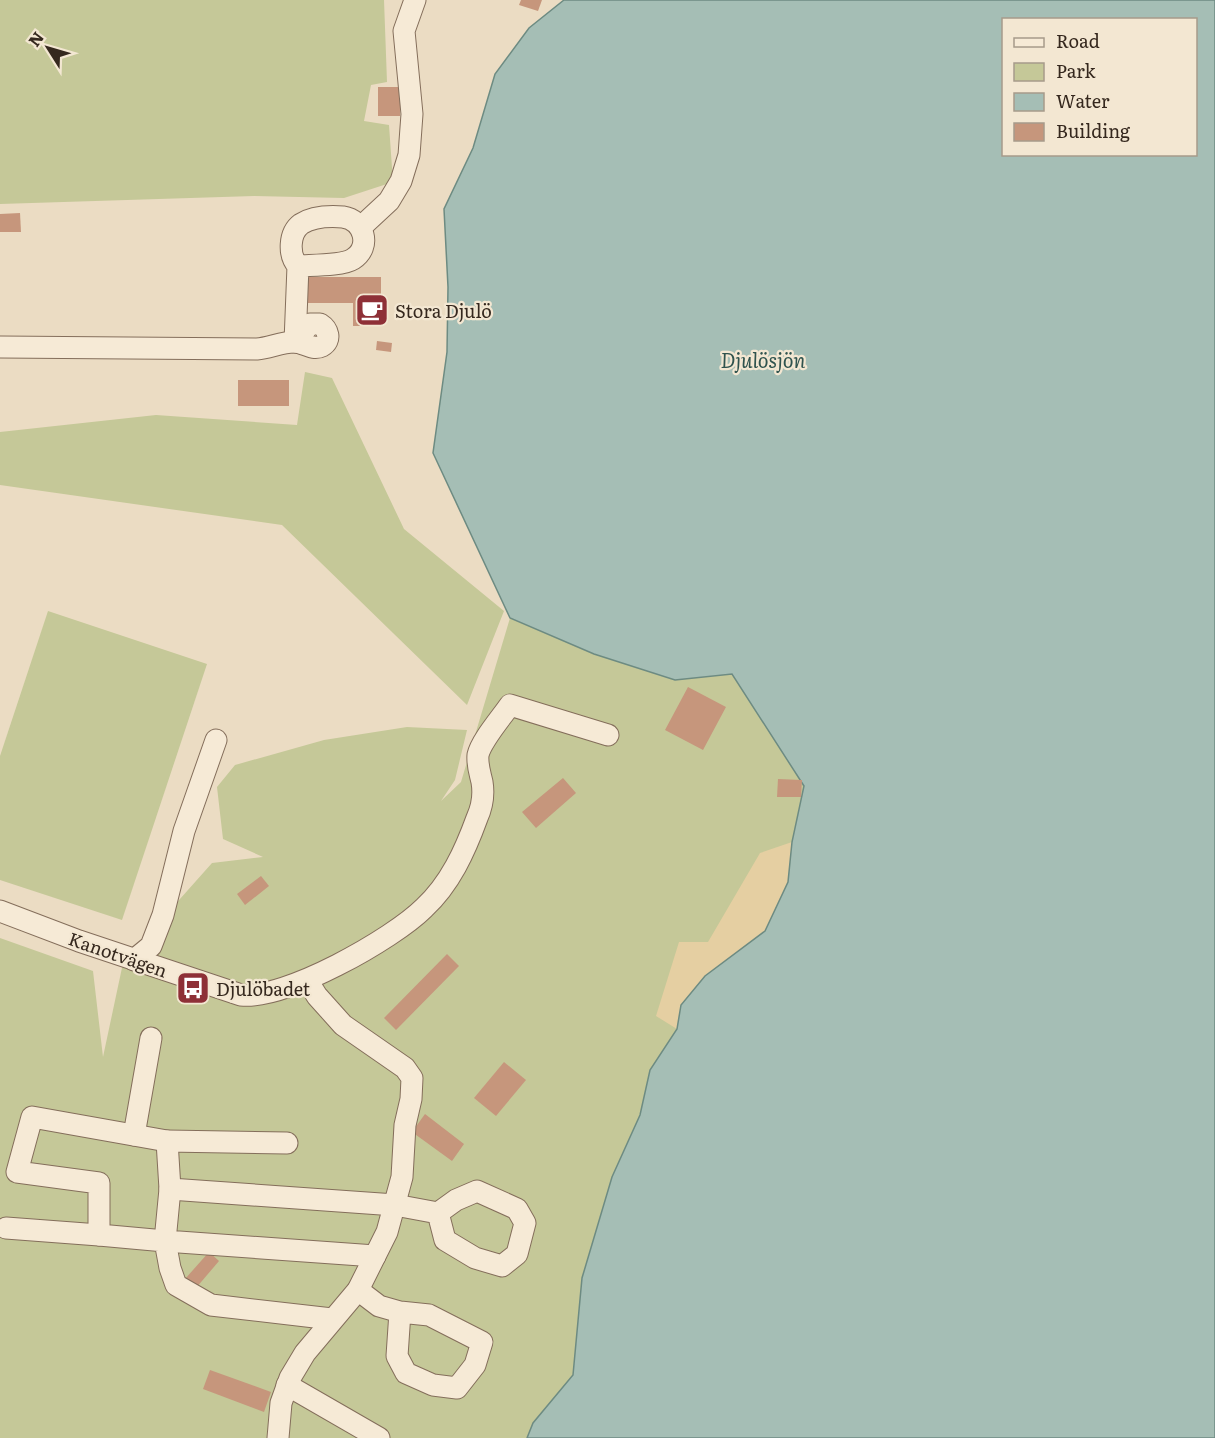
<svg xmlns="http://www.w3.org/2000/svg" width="1215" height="1438" font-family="Literata,serif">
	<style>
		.green { fill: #c5c898 }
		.sand { fill: #e5cfa2 }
		.water { fill: #a5beb5; stroke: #6d8b82; stroke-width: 1.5; fill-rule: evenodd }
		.building { fill: #c6967c }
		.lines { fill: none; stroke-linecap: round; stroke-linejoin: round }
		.minor-casing { stroke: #846e5b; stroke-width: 23 }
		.minor { stroke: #f6ead6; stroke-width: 21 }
		.labels { text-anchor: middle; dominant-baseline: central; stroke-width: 4.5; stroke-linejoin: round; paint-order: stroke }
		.poi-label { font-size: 18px; fill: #35281e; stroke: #f3e7d2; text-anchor: start }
		.street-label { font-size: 18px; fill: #35281e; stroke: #f3e7d2 }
		.water-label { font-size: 20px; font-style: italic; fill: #2f534e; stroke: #f3e7d2 }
	</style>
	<rect width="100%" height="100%" fill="#ebdcc3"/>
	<!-- green -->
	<g class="green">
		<path d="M0,0h384l3,82 -16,3 -7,36 25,4 4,57 -49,16 -90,-2 -254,8z"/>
		<path d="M305,372l27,6 72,151 100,82 -37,94 -185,-180 -282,-40v-53l156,-17 141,10z"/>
		<path d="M48,611l159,53 -85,256 -122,-40v-124z"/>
		<path d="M510,618l84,36 81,26 57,-6 72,112 -12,56 -4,40 -111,147 -27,41 -10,45 -28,62 -30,101 -9,97 -40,48 -6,15h-527v-500l93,33 10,86 20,-94 89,-100 51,-6 -40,-18 -6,-52 18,-22 89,-25 83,-13 60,3 -12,50 -14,21 20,-19z"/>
	</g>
	<!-- sand -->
	<path class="sand" d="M792,842l-4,40 -23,49 -60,45 -24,29 -4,24 -21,-13 23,-74h29l52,-89z"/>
	<!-- water -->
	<path class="water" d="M564,0h651v1438h-688l6,-15 40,-48 9,-97 30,-101 28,-62 10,-45 27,-41 4,-24 24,-29 60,-45 23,-49 4,-40 12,-56 -72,-112 -57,6 -81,-26 -84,-36 -77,-165 14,-101 1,-65 -4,-78 29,-61 22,-74 34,-46zM1004,20h192v134h-192z"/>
	<!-- building -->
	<g class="building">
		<path d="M521,0h21l-4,11 -19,-6z"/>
		<rect x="378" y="87" width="22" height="29"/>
		<path d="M20,213l1,19h-21v-18z"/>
		<path d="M301,277h80v49h-28v-23h-52z"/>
		<path d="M377,341l15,2 -1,9 -15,-2z"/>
		<rect x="238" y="380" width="51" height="26"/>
		<path d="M688,687l38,20 -23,43 -38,-20z"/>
		<path d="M563,778l13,15 -40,35 -14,-16z"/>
		<path d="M778,779l24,1 -1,17h-24z"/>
		<path d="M261,876l8,10 -24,19 -8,-11z"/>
		<path d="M447,954l12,12 -63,64 -12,-12z"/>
		<path d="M504,1062l22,18 -30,36 -22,-18z"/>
		<path d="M425,1114l39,30 -12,17 -40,-29z"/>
		<path d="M209,1252l10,9 -23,27 -11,-9z"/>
		<path d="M210,1370l61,22 -7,20 -61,-23z"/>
	</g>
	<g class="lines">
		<defs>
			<g id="minor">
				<path d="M361,227l28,-26 12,-20 8,-26 3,-41 -8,-83 11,-31"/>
				<path d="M295,342l3,-76c-10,-11 -9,-33 3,-42 11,-7 29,-8 42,-7 21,3 29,30 10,42 -11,7 -42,6 -55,7"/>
				<path d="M0,347l257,2c12,-1 25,-7 37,-7 10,0 18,9 28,4 10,-6 6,-17 -2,-22h-10l-15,18"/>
				<path d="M0,911l79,30 162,54c44,5 152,-56 183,-87 26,-24 41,-57 53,-90 5,-11 7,-24 5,-36 -2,-9 -5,-17 -4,-27 3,-14 23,-37 32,-50l98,30"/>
				<path d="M134,960l17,-14 12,-31 21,-84 32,-91"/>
				<path d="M134,1135l17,-97"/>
				<path d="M167,1141l-135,-24 -15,55 82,11v52l66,6 5,27 6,17 35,20 121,14"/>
				<path d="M287,1143l-120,-2 3,48 225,16 43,8 18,-13 21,-9 40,18 8,14 -8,31 -15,12 -27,-8 -30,-18 -7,-27"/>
				<path d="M170,1189l-5,52 210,15"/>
				<path d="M6,1228l93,7"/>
				<path d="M358,1290l21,16 21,6 -3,44 9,17 27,12 24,3 18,-23 7,-23 -53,-27 -29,-3"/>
				<path d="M287,1385l92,53"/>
				<path d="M278,1438l3,-35 9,-25 15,-25 53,-63 29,-58 15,-55 3,-52 6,-26 1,-21 -7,-10 -62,-43 -26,-29 -10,-16"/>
			</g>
		</defs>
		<!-- minor casing -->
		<use href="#minor" class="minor-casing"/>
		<!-- minor -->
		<use href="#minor" class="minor"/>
	</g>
	<!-- icons -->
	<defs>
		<symbol id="cafe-square" viewBox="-11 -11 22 22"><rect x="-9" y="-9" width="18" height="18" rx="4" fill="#8e3037" stroke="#f3e7d2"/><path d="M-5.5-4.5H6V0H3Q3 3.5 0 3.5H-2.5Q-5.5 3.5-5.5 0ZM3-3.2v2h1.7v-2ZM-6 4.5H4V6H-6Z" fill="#fff"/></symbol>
		<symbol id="bus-square" viewBox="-11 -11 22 22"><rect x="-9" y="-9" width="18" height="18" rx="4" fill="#8e3037" stroke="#f3e7d2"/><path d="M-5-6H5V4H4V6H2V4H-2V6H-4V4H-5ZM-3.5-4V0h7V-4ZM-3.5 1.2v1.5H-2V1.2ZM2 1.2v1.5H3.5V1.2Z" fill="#fff"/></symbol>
	</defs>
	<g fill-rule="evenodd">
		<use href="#cafe-square" x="353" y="291" width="38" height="38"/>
		<use href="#bus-square" x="174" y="969" width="38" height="38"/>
	</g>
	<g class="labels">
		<!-- poi labels -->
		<g class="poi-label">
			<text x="395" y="310">Stora Djulö</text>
			<text x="216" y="988">Djulöbadet</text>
		</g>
		<!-- street labels -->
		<g class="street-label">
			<text transform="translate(118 954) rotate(19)">Kanotvägen</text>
		</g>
		<!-- water labels -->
		<g class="water-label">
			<text x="763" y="359">Djulösjön</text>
		</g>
	</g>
	<!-- legend -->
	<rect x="1002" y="18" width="195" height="138" fill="#f3e7d2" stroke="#a79b8a" stroke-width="1.5"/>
	<rect x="1014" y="38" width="30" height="9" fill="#f6ead6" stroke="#a79b8a" stroke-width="1.5"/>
	<text x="1056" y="48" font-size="18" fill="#35281e">Road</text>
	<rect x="1014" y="63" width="30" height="18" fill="#c5c898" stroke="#a79b8a" stroke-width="1.5"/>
	<text x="1056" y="78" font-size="18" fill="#35281e">Park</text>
	<rect x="1014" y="93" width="30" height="18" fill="#a5beb5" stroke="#a79b8a" stroke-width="1.5"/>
	<text x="1056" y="108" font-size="18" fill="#35281e">Water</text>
	<rect x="1014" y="123" width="30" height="18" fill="#c6967c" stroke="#a79b8a" stroke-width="1.5"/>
	<text x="1056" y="138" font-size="18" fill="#35281e">Building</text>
	<!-- north arrow -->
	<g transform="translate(48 48) rotate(307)" stroke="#f3e7d2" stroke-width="4.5" paint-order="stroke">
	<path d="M0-4.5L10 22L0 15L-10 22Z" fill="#35281e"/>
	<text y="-9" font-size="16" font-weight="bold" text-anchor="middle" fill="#35281e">N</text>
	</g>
</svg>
